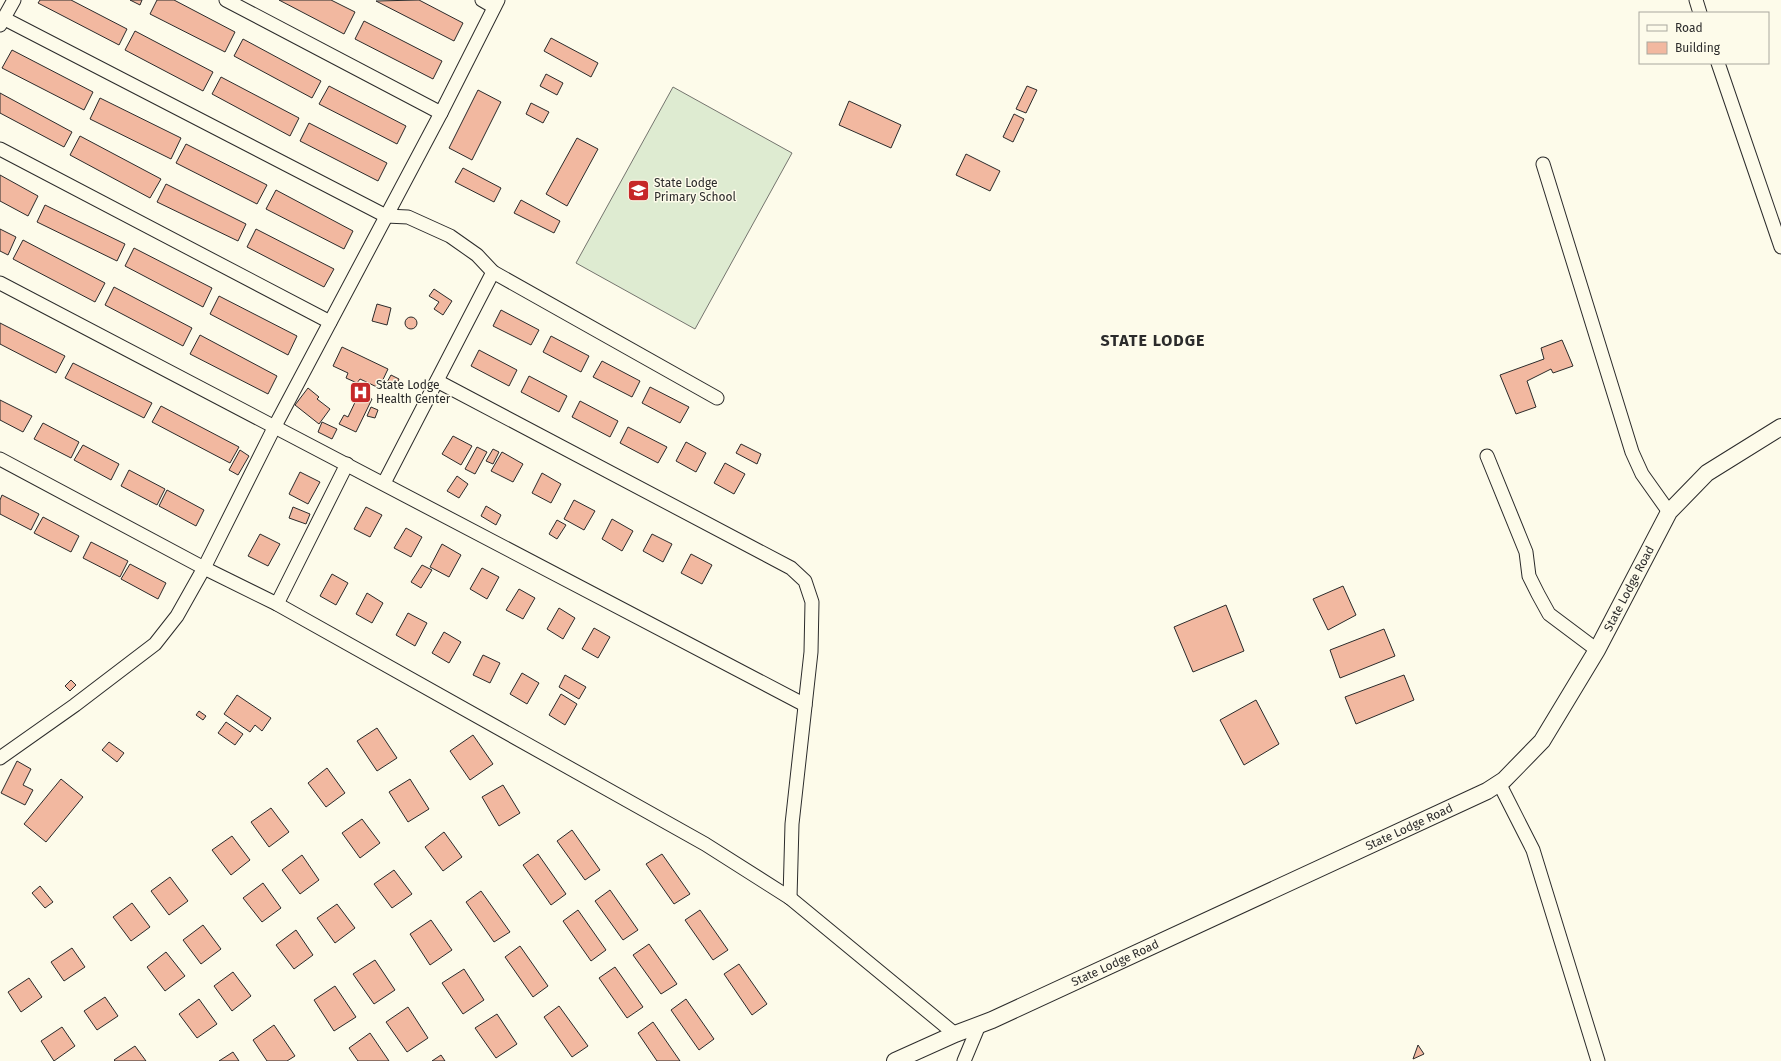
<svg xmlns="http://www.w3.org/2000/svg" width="1781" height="1061" font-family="'Fira Sans',sans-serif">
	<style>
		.pitch { fill: #deebd1; stroke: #74746e }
		.building { fill: #f2b8a0; stroke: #2b2b2b }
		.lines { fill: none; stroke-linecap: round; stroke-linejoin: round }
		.minor-casing { stroke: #2b2b2b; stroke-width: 15 }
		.tertiary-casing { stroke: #2b2b2b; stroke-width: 18 }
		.minor { stroke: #fdfbea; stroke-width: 13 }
		.tertiary { stroke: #fdfbea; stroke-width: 16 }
		.labels { text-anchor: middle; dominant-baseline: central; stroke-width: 3; stroke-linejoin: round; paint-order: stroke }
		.poi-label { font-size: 12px; fill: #2b2b2b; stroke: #fdfbea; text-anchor: start }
		.street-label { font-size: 12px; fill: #2b2b2b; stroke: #fdfbea }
		.district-label { font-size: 16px; font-weight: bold; letter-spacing: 1px; fill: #2b2b2b; stroke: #fdfbea }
	</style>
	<rect width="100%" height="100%" fill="#fdfbea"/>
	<!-- pitch -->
	<path class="pitch" d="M673,87l119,66 -97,176 -119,-66z"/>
	<!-- building -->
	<g class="building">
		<path d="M40,0h31l56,29 -8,16 -81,-42z"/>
		<path d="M130,0h12l-2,5z"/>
		<path d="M157,0h17l61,32 -10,20 -75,-38z"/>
		<path d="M279,0h52l24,12 -11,22z"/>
		<path d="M419,0l44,23 -9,18 -78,-40z"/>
		<path d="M364,21l78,40 -9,18 -78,-40z"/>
		<path d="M135,31l78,41 -10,19 -78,-41z"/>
		<path d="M551,38l47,25 -7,14 -47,-26z"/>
		<path d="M243,39l78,42 -9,17 -78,-42z"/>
		<path d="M12,50l81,42 -9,18 -82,-42z"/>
		<path d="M546,74l17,9 -6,12 -17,-9z"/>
		<path d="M221,77l78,41 -9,18 -78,-42z"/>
		<path d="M329,86l77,40 -9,18 -78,-40z"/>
		<path d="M1027,86l10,4 -11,23 -10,-4z"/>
		<path d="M478,90l23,12 -29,58 -23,-12z"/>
		<path d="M0,93l72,39 -8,15 -64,-34z"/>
		<path d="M100,98l81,40 -10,21 -81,-40z"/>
		<path d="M849,101l52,24 -10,23 -52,-23z"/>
		<path d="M531,103l18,9 -6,11 -17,-9z"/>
		<path d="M1014,114l10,5 -11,23 -10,-5z"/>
		<path d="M309,123l78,40 -9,18 -78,-40z"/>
		<path d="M80,136l81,43 -11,19 -80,-43z"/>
		<path d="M577,138l21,11 -31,57 -21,-12z"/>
		<path d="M186,144l81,41 -10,19 -81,-41z"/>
		<path d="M966,154l34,17 -10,20 -34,-16z"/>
		<path d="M463,168l38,20 -7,14 -39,-20z"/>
		<path d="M0,175l38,21 -10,20 -28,-15z"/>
		<path d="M166,184l80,40 -8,17 -81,-39z"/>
		<path d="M276,190l77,41 -9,18 -78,-40z"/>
		<path d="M521,200l39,21 -6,12 -40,-20z"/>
		<path d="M45,205l80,39 -8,17 -80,-39z"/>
		<path d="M0,229l16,8 -8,18 -8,-4z"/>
		<path d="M256,229l78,40 -10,18 -77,-40z"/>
		<path d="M23,240l82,43 -10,19 -82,-43z"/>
		<path d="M134,248l78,40 -9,19 -78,-41z"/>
		<path d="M114,287l78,41 -9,18 -78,-41z"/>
		<path d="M434,289l18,12 -9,14 -9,-6 5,-7 -10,-6z"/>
		<path d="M219,296l78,40 -9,19 -78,-41z"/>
		<path d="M377,304l14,4 -4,17 -15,-4z"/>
		<path d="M501,310l38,20 -8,15 -38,-19z"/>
		<circle cx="411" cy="323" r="6"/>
		<path d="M0,323l65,33 -9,17 -56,-29z"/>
		<path d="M200,335l77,41 -9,18 -78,-40z"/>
		<path d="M551,336l38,20 -8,16 -38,-20z"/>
		<path d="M1562,340l11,26 -20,7 -2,-4 -24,12 9,26 -20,7 -16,-39 44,-16 -3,-11z"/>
		<path d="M342,347l46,22 -9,19 -19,-9 -3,4 -11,-5 2,-5 -15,-7z"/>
		<path d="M479,350l38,20 -8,16 -38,-20z"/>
		<path d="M602,361l38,20 -8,16 -39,-20z"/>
		<path d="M73,363l79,40 -8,15 -79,-40z"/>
		<path d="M391,375l8,4 -4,9 -9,-4z"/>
		<path d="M529,376l38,20 -8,16 -38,-20z"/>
		<path d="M650,387l39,20 -9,16 -38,-20z"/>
		<path d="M308,388l11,9 -2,2 13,10 -11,15 -24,-19z"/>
		<path d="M357,388l8,4 -1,3 8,4 -16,33 -17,-8 5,-9 4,2 10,-21 -4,-2z"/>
		<path d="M0,400l32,16 -9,16 -23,-12z"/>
		<path d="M580,401l38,20 -8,16 -38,-20z"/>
		<path d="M161,406l78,41 -9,16 -78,-41z"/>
		<path d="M371,407l7,3 -3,8 -8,-2z"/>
		<path d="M322,422l15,7 -5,10 -14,-7z"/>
		<path d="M43,423l36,19 -8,16 -37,-19z"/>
		<path d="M628,427l39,20 -9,16 -38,-20z"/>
		<path d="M453,436l19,10 -11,19 -19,-11z"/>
		<path d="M686,442l20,11 -10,19 -20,-11z"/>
		<path d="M741,444l20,10 -4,10 -21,-11z"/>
		<path d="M83,445l36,19 -8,16 -37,-20z"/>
		<path d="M477,447l10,5 -12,22 -10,-5z"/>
		<path d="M493,449l6,3 -6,12 -7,-3z"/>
		<path d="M240,450l9,6 -11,19 -9,-5z"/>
		<path d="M502,452l21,12 -10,18 -22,-11z"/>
		<path d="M725,463l20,11 -11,20 -20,-11z"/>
		<path d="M129,470l36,19 -8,16 -36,-19z"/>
		<path d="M300,472l20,10 -12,22 -19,-10z"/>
		<path d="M542,473l19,11 -10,19 -19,-10z"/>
		<path d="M457,476l11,8 -9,14 -12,-7z"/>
		<path d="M167,490l37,20 -8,16 -37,-20z"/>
		<path d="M2,495l37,19 -8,16 -31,-16v-14z"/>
		<path d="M574,500l21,11 -11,19 -20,-11z"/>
		<path d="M486,506l15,9 -5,10 -15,-9z"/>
		<path d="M293,507l17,7 -4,10 -17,-6z"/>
		<path d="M366,507l16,8 -12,22 -16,-8z"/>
		<path d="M43,517l36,19 -8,16 -37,-19z"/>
		<path d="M612,519l21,12 -11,20 -20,-12z"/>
		<path d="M557,520l9,5 -9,14 -8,-5z"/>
		<path d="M406,528l16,9 -11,20 -17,-9z"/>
		<path d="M260,534l20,10 -12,22 -20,-10z"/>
		<path d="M652,534l20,10 -9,18 -20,-11z"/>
		<path d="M91,542l37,19 -8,16 -37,-19z"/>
		<path d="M442,544l19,11 -12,22 -19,-10z"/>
		<path d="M691,554l21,11 -10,19 -21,-11z"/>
		<path d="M130,564l36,19 -8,16 -37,-20z"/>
		<path d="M422,565l10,5 -11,18 -10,-6z"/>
		<path d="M482,568l17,9 -12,22 -17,-10z"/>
		<path d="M332,574l16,9 -12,22 -16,-9z"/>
		<path d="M1343,586l13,29 -28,15 -15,-31z"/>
		<path d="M519,589l16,9 -12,21 -17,-9z"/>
		<path d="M367,593l16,10 -11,20 -16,-9z"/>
		<path d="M1226,605l18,46 -51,21 -19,-45z"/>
		<path d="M559,608l16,10 -12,21 -16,-10z"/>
		<path d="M408,613l19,10 -12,23 -19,-11z"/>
		<path d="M594,628l16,9 -12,21 -16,-9z"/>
		<path d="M1384,629l11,27 -55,22 -10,-28z"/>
		<path d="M444,632l17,10 -12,21 -17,-10z"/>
		<path d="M483,655l17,8 -10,20 -17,-8z"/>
		<path d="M522,673l17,10 -12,21 -17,-10z"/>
		<path d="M565,675l21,12 -7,12 -20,-12z"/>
		<path d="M1404,675l10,25 -58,24 -11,-27z"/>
		<path d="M71,680l5,5 -6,6 -5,-5z"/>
		<path d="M561,694l16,10 -12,21 -16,-10z"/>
		<path d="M237,695l34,23 -9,13 -7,-6 -5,7 -26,-18z"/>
		<path d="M1256,700l23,44 -35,21 -24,-45z"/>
		<path d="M199,711l7,5 -3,4 -7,-5z"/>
		<path d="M226,722l17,12 -8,11 -17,-12z"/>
		<path d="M377,728l20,30 -20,13 -20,-30z"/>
		<path d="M473,735l20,29 -23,16 -20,-29z"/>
		<path d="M109,742l15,11 -7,9 -15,-12z"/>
		<path d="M17,761l14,8 -8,16 10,5 -8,15 -24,-12z"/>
		<path d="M327,768l18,25 -19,14 -18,-24z"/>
		<path d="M61,779l22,18 -37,45 -22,-18z"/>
		<path d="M410,779l19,30 -21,13 -19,-30z"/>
		<path d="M503,785l17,28 -21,13 -17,-29z"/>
		<path d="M271,808l18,24 -20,15 -18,-25z"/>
		<path d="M362,819l18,24 -20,15 -18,-25z"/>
		<path d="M572,830l28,40 -15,10 -28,-39z"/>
		<path d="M444,832l18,25 -19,14 -18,-24z"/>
		<path d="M232,836l18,24 -19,15 -19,-25z"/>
		<path d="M538,854l28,40 -15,11 -28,-40z"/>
		<path d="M662,854l28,40 -16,10 -28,-40z"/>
		<path d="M302,855l17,25 -19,14 -18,-24z"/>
		<path d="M394,870l18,24 -20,14 -18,-24z"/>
		<path d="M170,877l18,24 -19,14 -18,-24z"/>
		<path d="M263,883l18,25 -19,14 -19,-24z"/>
		<path d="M40,886l13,16 -8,6 -13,-15z"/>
		<path d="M610,890l28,40 -15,10 -28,-39z"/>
		<path d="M481,891l29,41 -16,10 -28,-40z"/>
		<path d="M132,903l18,24 -19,14 -18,-24z"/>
		<path d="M337,904l18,24 -20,15 -18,-25z"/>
		<path d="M578,910l28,40 -15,11 -28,-40z"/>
		<path d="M700,910l28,40 -15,10 -28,-40z"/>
		<path d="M431,920l21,30 -22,15 -20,-31z"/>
		<path d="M203,925l18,24 -20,15 -18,-24z"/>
		<path d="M296,930l17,25 -19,14 -18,-24z"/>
		<path d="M649,944l28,40 -16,10 -28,-39z"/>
		<path d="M520,946l28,40 -15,11 -28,-40z"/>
		<path d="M72,948l13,19 -21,14 -13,-19z"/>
		<path d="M166,952l19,24 -20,15 -18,-24z"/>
		<path d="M375,960l20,30 -21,14 -21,-30z"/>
		<path d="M739,964l28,40 -15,11 -28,-41z"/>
		<path d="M615,967l28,40 -16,11 -28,-40z"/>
		<path d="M464,969l20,31 -21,14 -21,-31z"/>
		<path d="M233,972l18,24 -19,15 -18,-25z"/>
		<path d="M29,978l13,19 -21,15 -13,-20z"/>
		<path d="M335,986l21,31 -22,14 -20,-31z"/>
		<path d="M105,997l13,19 -21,14 -13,-19z"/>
		<path d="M199,999l18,25 -20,14 -18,-24z"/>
		<path d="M686,999l28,40 -15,11 -28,-40z"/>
		<path d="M559,1006l29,40 -16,11 -28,-40z"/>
		<path d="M408,1007l20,31 -21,14 -21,-30z"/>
		<path d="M497,1014l20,30 -21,14 -21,-30z"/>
		<path d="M653,1022l27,39h-23l-19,-28z"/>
		<path d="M274,1025l21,31 -8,5h-20l-14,-21z"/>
		<path d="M62,1027l13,19 -21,15 -13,-20z"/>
		<path d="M370,1033l19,28h-31l-9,-13z"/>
		<path d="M1418,1045l6,9 -11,5z"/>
		<path d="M135,1046l11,15h-31l-1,-1z"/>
		<path d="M233,1052l6,9h-20z"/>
		<path d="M441,1055l4,6h-13z"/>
	</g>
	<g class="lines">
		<defs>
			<g id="minor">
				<path d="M226,0l215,113"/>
				<path d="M482,0l12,7"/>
				<path d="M1696,0l4,13"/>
				<path d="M3,18l383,198 22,1 42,19 27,19 16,17 224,126"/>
				<path d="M0,25l14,-25"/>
				<path d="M1718,63l63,184"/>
				<path d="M0,149l330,173"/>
				<path d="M1543,164l89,288 10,22 27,38"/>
				<path d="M0,283l805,422"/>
				<path d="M437,381l354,187 14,13 7,21 -1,50 -19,172 -2,74"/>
				<path d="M1487,456l39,96 3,24 9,18 11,20 48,36"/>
				<path d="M0,459l204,109 73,36 428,240 85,54 165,136"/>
				<path d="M384,483l109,-211"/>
				<path d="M277,604l70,-140"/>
				<path d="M0,758l75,-53 80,-61 22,-28 27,-48 71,-142 166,-313 57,-113"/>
				<path d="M1499,783l34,67 65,211"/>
				<path d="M964,1061l15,-36"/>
			</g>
			<g id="tertiary">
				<path id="s1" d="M895,1061l60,-27 37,-14 495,-229 17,-11 38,-39 55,-91 72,-138 38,-39 74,-46"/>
			</g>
		</defs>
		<!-- minor casing -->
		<use href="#minor" class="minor-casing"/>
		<!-- tertiary casing -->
		<use href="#tertiary" class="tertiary-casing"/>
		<!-- minor -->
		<use href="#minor" class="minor"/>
		<!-- tertiary -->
		<use href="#tertiary" class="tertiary"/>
	</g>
	<!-- icons -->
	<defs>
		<symbol id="school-square" viewBox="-11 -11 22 22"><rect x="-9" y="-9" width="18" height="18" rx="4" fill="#c62828" stroke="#fdfbea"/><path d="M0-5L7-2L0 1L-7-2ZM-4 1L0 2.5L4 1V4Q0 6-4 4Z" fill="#fff"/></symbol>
		<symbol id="hospital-square" viewBox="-11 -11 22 22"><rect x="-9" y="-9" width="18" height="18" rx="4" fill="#c62828" stroke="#fdfbea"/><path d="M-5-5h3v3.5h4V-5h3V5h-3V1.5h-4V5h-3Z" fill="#fff"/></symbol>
	</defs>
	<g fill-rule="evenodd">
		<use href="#school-square" x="626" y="178" width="25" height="25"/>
		<use href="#hospital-square" x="348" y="380" width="25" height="25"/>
	</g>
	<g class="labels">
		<!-- poi labels -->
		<g class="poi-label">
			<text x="654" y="183">State Lodge<tspan x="654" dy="14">Primary School</tspan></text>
			<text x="376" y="385">State Lodge<tspan x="376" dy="14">Health Center</tspan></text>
		</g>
		<!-- street labels -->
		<g class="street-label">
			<text stroke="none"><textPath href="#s1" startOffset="901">State Lodge Road</textPath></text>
			<text stroke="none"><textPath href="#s1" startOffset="565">State Lodge Road</textPath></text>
			<text stroke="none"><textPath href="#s1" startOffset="241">State Lodge Road</textPath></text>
		</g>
		<!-- district labels -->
		<g class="district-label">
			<text x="1153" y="340">STATE LODGE</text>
		</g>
	</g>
	<!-- legend -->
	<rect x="1639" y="12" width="130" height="52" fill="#fdfbea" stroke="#a9a89e"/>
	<rect x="1647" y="25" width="20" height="6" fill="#fdfbea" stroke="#a9a89e"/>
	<text x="1675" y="32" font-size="12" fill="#2b2b2b">Road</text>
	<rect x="1647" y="42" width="20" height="12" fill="#f2b8a0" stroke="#a9a89e"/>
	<text x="1675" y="52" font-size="12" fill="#2b2b2b">Building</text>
</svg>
